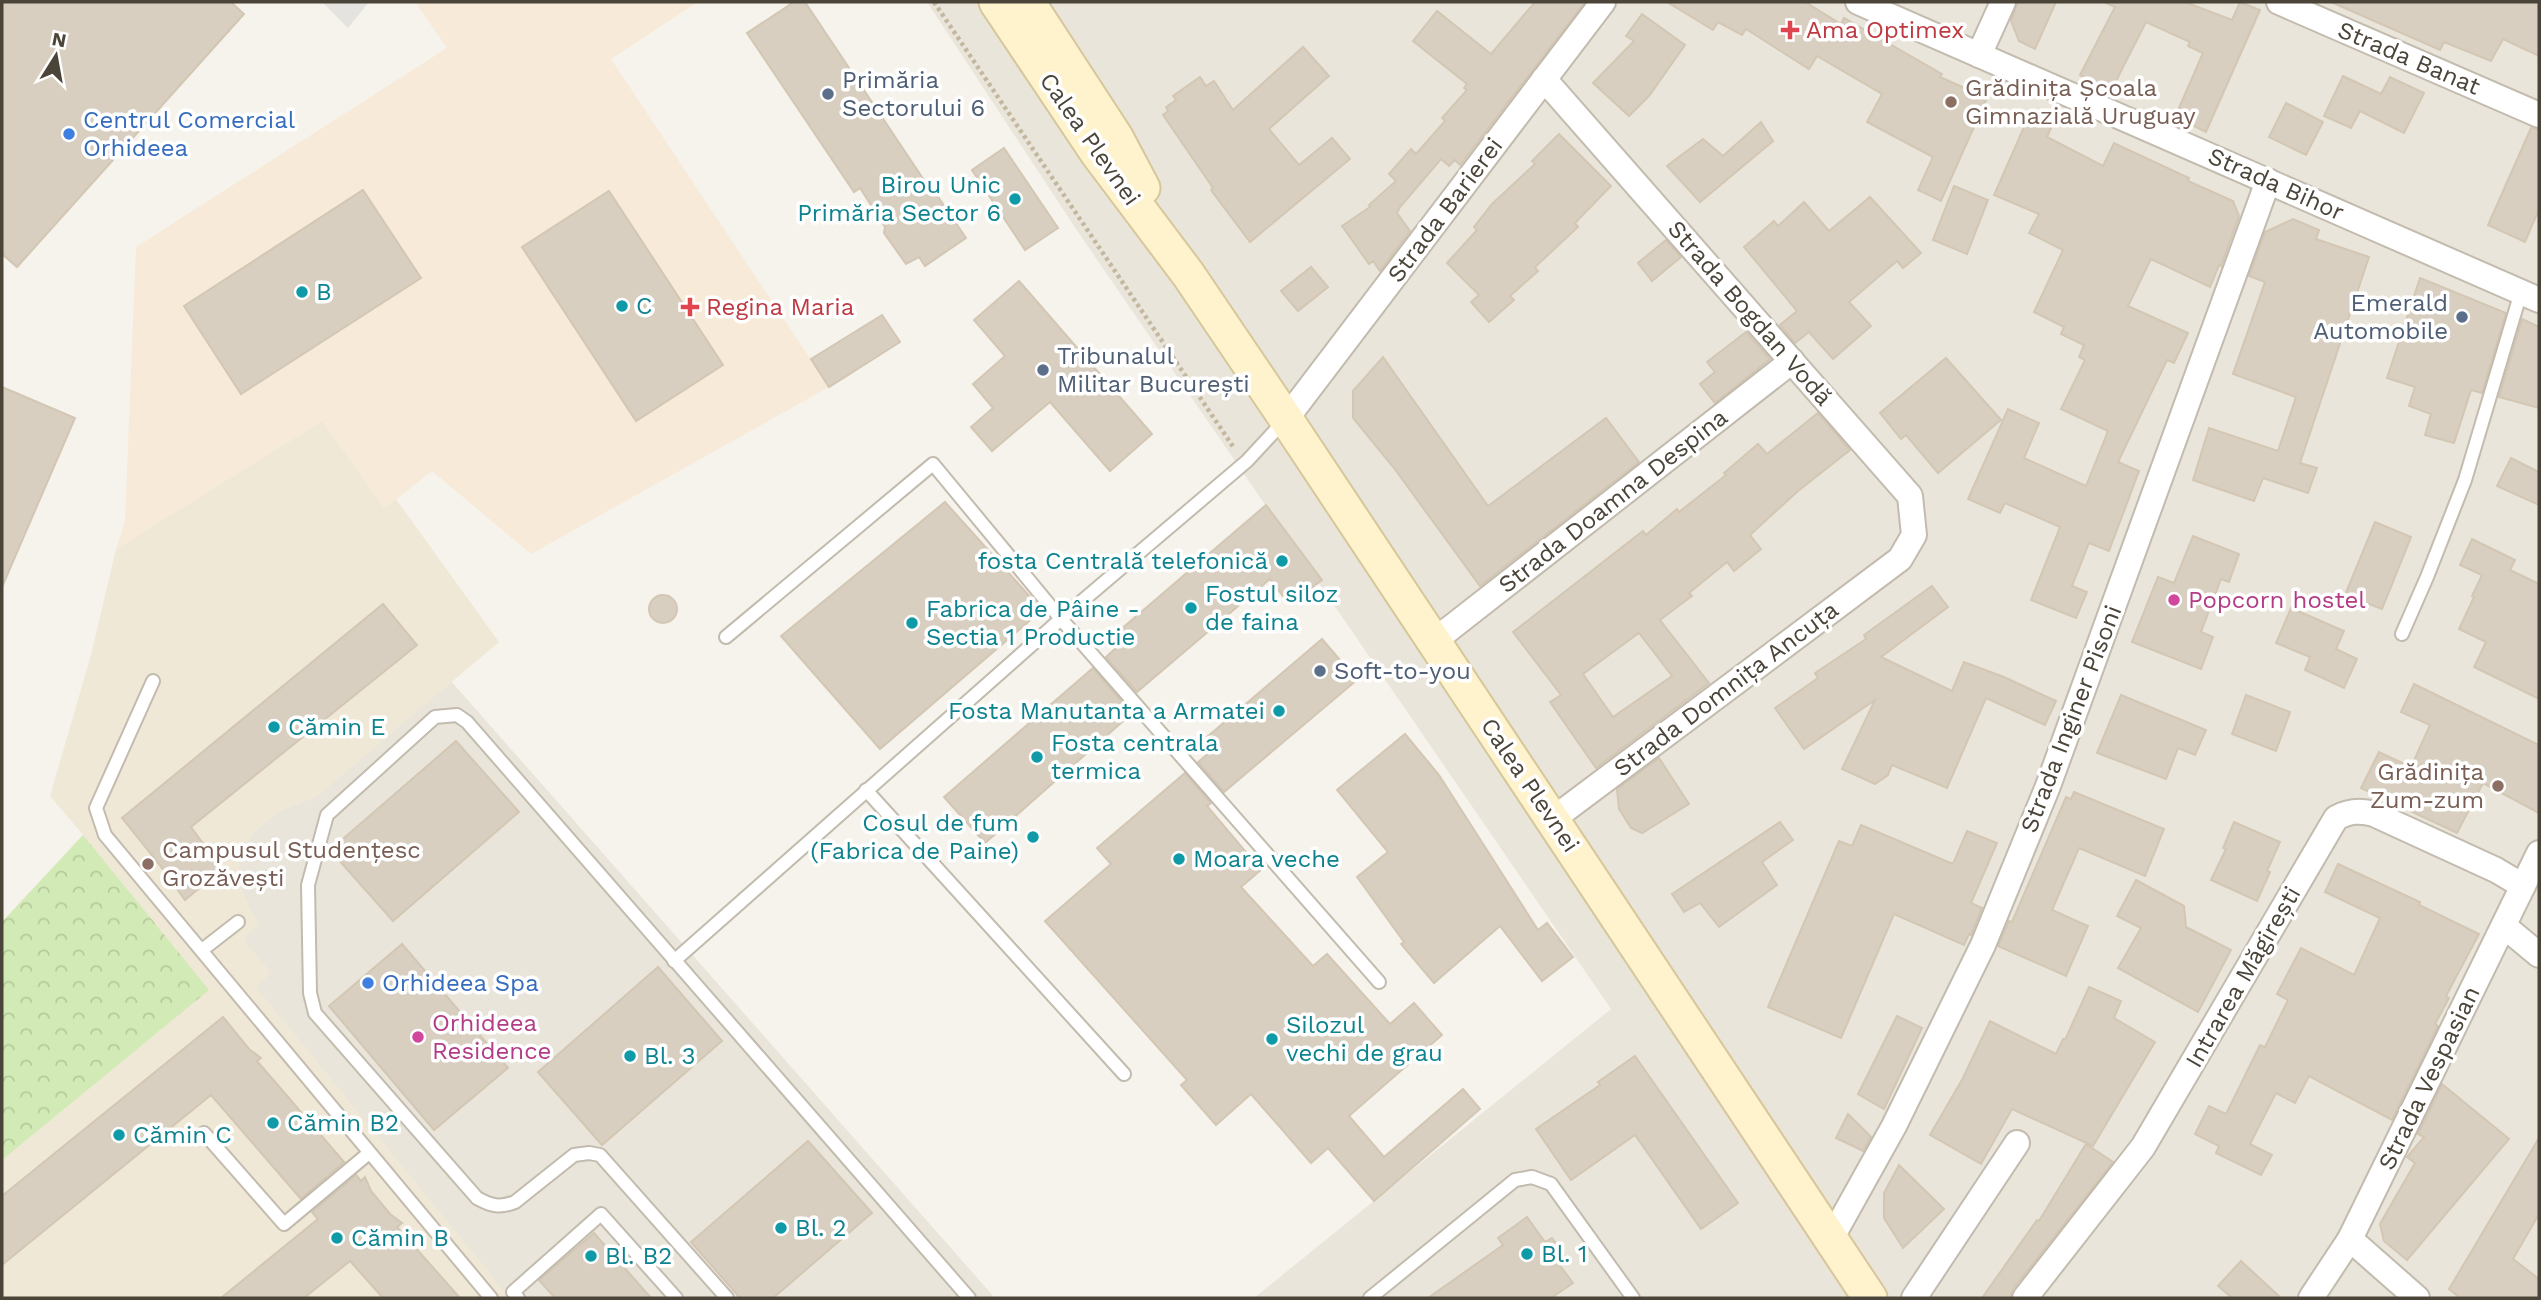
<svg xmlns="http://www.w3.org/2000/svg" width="2541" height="1300" font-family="'Work Sans',sans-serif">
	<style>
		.residential { fill: #eae5da }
		.commercial { fill: #f7ead8 }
		.education { fill: #efe8d6 }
		.park { fill: url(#park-crowns) }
		.parking { fill: #e5e3e0 }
		.building { fill: #d8cfc1; stroke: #d3c7b4; stroke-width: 2; fill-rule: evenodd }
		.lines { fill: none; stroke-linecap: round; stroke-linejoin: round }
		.service-casing { stroke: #c2bbae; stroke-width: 16 }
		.minor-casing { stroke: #c2bbae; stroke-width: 28 }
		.secondary-casing { stroke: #d6c79b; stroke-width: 37 }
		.path { stroke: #c4b79f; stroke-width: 4.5; stroke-dasharray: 3.5 3.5; stroke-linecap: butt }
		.service { stroke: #fff; stroke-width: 12 }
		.minor { stroke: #fff; stroke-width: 24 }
		.secondary { stroke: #fff3cd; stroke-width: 33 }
		.health-dot { fill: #e0444e; stroke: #fff; stroke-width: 2.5 }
		.service-dot { fill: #5c6f8a; stroke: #fff; stroke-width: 2.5 }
		.education-dot { fill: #8d6e63; stroke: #fff; stroke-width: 2.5 }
		.shop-dot { fill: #3f7fe0; stroke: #fff; stroke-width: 2.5 }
		.culture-dot { fill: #0f9aa8; stroke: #fff; stroke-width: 2.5 }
		.hotel-dot { fill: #d1479c; stroke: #fff; stroke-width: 2.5 }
		.labels { text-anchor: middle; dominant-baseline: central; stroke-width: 7; stroke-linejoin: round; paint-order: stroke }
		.health-label { font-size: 24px; fill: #be3a42; stroke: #fff; text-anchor: start }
		.street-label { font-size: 24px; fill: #4b4439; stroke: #fff }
		.service-label { font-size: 24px; fill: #4e5e75; stroke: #fff; text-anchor: start }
		.education-label { font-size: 24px; fill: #785e54; stroke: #fff; text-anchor: start }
		.shop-label { font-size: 24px; fill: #366cbe; stroke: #fff; text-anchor: start }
		.culture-label { font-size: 24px; fill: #0d838f; stroke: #fff; text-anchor: start }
		.hotel-label { font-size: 24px; fill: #b23c85; stroke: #fff; text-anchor: start }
	</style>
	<defs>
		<pattern id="park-crowns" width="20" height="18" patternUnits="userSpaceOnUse" patternTransform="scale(1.75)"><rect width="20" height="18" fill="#d2eab5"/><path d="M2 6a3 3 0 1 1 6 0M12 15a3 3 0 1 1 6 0" fill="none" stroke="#b6ca9c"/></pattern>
	</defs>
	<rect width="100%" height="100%" fill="#f6f3ec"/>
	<!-- residential -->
	<g class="residential">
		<path d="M927,2h1612v1296h-1285l357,-289 -535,-780z"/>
		<path d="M451,681l544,617h-488l-252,-311 -12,-49 15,-14 -15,-29 -5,-20 2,-22 13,-20 24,-21 40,-16z"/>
	</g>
	<!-- commercial -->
	<path class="commercial" d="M415,2h283l-87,57 218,328 -298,167 -99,-83 -48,38 -62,-88 -206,128 9,-28 11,-274 311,-199z"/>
	<!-- education -->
	<path class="education" d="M322,421l62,87 12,-9 103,143 -182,154 -40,16 -24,21 -13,20 -2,22 5,20 16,29 -16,15 28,34 -15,14 254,311h-508v-376l81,-87 -33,-39 41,-141 25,-106z"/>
	<!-- park -->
	<path class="park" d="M83,835l126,155 -207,170v-238z"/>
	<!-- parking -->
	<path class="parking" d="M322,2h47l-21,26z"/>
	<!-- building -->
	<g class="building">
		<path d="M2,2h229l13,12 -227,253 -15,-13z"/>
		<path d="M794,2h11l121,181 2,-1 38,56 -41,28 -6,-9 -13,7 -22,-31 1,-6 -25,-39 -6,4 -107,-159z"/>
		<path d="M1535,2h50l-125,163 -5,-5 -6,6 -8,-7 -41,48 -3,6 13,18 -30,40 -7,-10 -4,3 -27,-38 28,-19 -1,-2 27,-24 -7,-7 22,-25 5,5 29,-33 -3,-3 25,-28 -3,-2 3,-4 -54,-43 24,-30 54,43z"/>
		<path d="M1667,2h138l36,22 3,-6 98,56 -2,3 47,21 -46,103 -23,-11 15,-33 -66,-35 15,-28 -65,-38 -8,13 -63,-40 -4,6 -24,-13 -5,8z"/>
		<path d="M2018,2h38l-21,47 -16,-8 -8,-20z"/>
		<path d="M2104,2h81l47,18 8,-18 20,8 -54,122 -31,-15 28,-64 -15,-7 2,-4 -44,-20 -35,69 -31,-16 35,-68z"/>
		<path d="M2331,2h208v54l-36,-17 -12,22 -47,-19 -4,8z"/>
		<path d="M1642,14l43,31 -36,51 -20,20 -36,-33 41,-42 -8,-5z"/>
		<path d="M1303,47l26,29 -60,53 30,36 33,-27 18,21 -100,83 -39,-52 2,-2 -50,-73 5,-4 -2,-4 10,-7 -3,-4 27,-19 6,9 8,-5 19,29z"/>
		<path d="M2343,76l38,18 9,-17 34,16 -20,40 -44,-22 -9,17 -27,-12z"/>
		<path d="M2286,103l37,19 -17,33 -37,-18z"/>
		<path d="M2028,118l23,10 -4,9 56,29 11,-23 75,35 -1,3 45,20 6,15 -18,50 -2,-1 -9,22 -59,-28 -23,47 60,27 -14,30 -7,-3 -49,102 21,9 -30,80 -20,-8 -17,43 15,6 -11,26 -45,-18 29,-73 -55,-24 -5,10 -32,-14 40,-90 31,14 -15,35 62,28 22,-55 -47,-22 24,-49 -6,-3 5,-12 -23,-11 3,-7 -30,-15 29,-62 -34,-17 10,-19 -45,-19z"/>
		<path d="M1761,122l12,19 -73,61 -33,-36 36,-27 20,17z"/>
		<path d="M2531,128l8,2v79l-14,33 -37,-17z"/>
		<path d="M1559,134l52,52 -36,37 3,4 -43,40 3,4 -28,25 4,4 -25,22 -18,-20 8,-7 -32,-32 30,-33 -3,-3 18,-23 43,-40 -3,-3z"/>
		<path d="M1004,148l54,80 -33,22 -53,-80z"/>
		<path d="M1954,186l34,14 -21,54 -34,-14z"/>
		<path d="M363,190l58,88 -180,116 -57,-88z"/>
		<path d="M609,191l114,174 -87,56 -114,-174z"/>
		<path d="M1870,197l51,56 -18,15 -6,-7 -48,41 22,24 -38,33 -24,-27 -14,11 -15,-18 17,-14 -53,-64 30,-26 4,5 26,-24 25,29z"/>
		<path d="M2293,219l26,11 -3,9 53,18 -69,206 17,5 -9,25 -45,-15 -9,23 -61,-21 16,-52 69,23 18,-54 -63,-23 32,-92 -16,-6 16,-44z"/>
		<path d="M1666,240l15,17 -29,24 -14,-18z"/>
		<path d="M1311,267l17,20 -30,24 -17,-20z"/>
		<path d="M2420,278l86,35 -24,80 -11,-3 -17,53 -29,-8 6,-21 -22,-8 6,-19 -28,-9z"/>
		<path d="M1019,281l133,153 -42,37 -60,-69 -58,49 -21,-24 22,-19 -20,-24 32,-28 -31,-36z"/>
		<path d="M882,315l18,27 -71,45 -18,-28z"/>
		<path d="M2522,319l17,8v81l-40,-11z"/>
		<path d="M1746,332l24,27 -55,44 -15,-19 15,-12 -8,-10z"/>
		<path d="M1383,357l105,149 118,-88 33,44 -159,124 -86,-118 -41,-50v-27z"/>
		<path d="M1946,358l55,62 -63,53 -32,-38 -5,4 -21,-26z"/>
		<path d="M2,387l73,31 -73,169z"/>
		<path d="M1818,413l32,37 -52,41 -48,44 11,14 -27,22 -7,-9 -38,31 3,3 -32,24 49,63 -113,85 -46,-66 11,-7 -48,-63 130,-101 3,4 31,-26 2,3 47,-37 -2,-2 34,-29 9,10zM1639,633l33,43 -59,41 -30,-43z"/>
		<path d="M2511,458l28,14v33l-42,-19z"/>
		<path d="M945,502l97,108 -162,139 -99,-113z"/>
		<path d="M1266,505l56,75 -33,24 -19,-25 -133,113 -31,-35 14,-13 -7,-8z"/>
		<path d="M2375,522l36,15 -29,72 -37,-14z"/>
		<path d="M2193,536l46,18 -10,28 -8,-3 -20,53 12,5 -12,32 -69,-27 26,-65 16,6z"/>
		<path d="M2472,539l43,21 -5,10 29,14v115l-65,-32 12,-25 -27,-13 15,-32 -2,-1 10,-21 -22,-10z"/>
		<path d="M1932,586l16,21 -67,50 71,34 12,-29 40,15 52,24 -11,24 -59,-27 -39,90 -55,-23 -4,10 -13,9 -33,-15 33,-69 -71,49 -29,-41 43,-30 -3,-5 51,-34 -2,-4z"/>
		<circle cx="663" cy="609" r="14"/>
		<path d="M383,604l34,41 -226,182 31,42 -37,31 -26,-36 -37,-46z"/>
		<path d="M2291,608l53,23 -8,18 21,10 -13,29 -39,-18 5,-13 -34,-14z"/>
		<path d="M1322,639l35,41 -133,112 -26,-30 12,-10 -9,-10z"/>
		<path d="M1093,668l31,36 -3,2 8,10 -144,127 -41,-46z"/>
		<path d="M2414,684l125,61v68l-56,-30 -26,50 -96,-45 18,-36 32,15 19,-42 -29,-13z"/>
		<path d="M2121,695l85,35 -11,25 -17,-7 -12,31 -69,-26z"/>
		<path d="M2246,695l44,17 -14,39 -44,-17z"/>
		<path d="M1405,734l34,41 99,155 9,-7 26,34 -31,24 -42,-55 -66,57 -33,-39 3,-2 -47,-65 31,-25 -51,-62z"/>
		<path d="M456,741l63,71 -126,109 -63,-71z"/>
		<path d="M1659,758l30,46 -47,29 -11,-5 -12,-19 -2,-20z"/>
		<path d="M1185,773l26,30 -4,3 54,64 -20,17 72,79 14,-12 63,70 24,-21 28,32 -93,81 35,41 79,-68 17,20 -106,92 -46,-53 -17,15 -60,-69 -35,31 -35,-40 6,-5 -142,-159 66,-57 -14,-16z"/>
		<path d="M2074,792l90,37 -19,47 -66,-28 -27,62 36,16 -22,50 -68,-30 11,-25 3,1 54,-125 5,2z"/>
		<path d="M1780,822l13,18 -31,22 15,23 -58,42 -19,-24 -16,9 -12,-18z"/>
		<path d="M2234,822l46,20 -13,29 3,1 -13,29 -46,-21 15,-31 -3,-1z"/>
		<path d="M1861,825l92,39 14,-33 30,12 -26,60 11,5 -11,27 -2,-1 -5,11 -70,-31 -53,124 -73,-31 71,-166 13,5z"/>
		<path d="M2338,864l82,38 -1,3 60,29 -33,62 3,2 -14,26 3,2 -46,94 -83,-44 -14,27 -19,-10 -26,51 22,11 -11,20 -45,-22 3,-7 -24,-12 14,-28 17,8 34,-69 5,2 23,-47 -11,-6 24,-46 53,27 26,-57 -55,-26z"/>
		<path d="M2136,880l48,26 2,21 45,23 -33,62 -80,-44 23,-40 -24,-12z"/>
		<path d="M402,944l106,124 -74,62 -105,-124z"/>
		<path d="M658,967l64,74 -120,104 -64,-73z"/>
		<path d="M2089,987l32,14 -7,17 41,24 -62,104 -81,-37 -31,55 -51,-29 33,-57 27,-57 66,33 7,-15 2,1z"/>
		<path d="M1897,1016l25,12 -38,81 -26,-15z"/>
		<path d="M223,1017l26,32 12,9 -4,3 87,101 -43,37 -90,-104 -209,170v-69z"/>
		<path d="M1635,1056l103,147 -37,26 -66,-94 -64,45 -35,-51 64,-44 -2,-3z"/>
		<path d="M2442,1084l67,55 -102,121 -23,-19 -4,-17 35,-61 -8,-6 17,-20 -6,-3z"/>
		<path d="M1848,1114l23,23 -8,14 -27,-13z"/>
		<path d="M2539,1138v76l-26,45 26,20v19h-79l-11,-9z"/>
		<path d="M808,1141l64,72 -99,85h-33l-49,-56z"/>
		<path d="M2086,1144l27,18 -100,127 -3,9h-28l55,-78 2,1z"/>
		<path d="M1899,1165l45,44 -41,39 -19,-30v-25z"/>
		<path d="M356,1175l5,6 4,-4 6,14 19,23 12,9 -5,4 63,71h-77l-33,-37 -46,37h-83l97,-79 -6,-7z"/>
		<path d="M1527,1217l18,25 7,-4 14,20 -8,5 15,20 -22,15h-123l75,-53 -5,-7z"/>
		<path d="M594,1233l57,65h-96l-16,-18z"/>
		<path d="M2241,1261l40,37h-49l-14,-12z"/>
	</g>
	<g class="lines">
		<defs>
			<g id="service">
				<path d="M2402,634l25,-57 38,-97 56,-188"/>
				<path d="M726,637l207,-173 128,155 318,363"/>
				<path d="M153,681l-57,127 9,27 386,463"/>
				<path d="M866,790l258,284"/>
				<path d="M202,950l36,-28"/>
				<path d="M674,961l387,-342 186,-158 37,-40"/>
				<path d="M204,1133l80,91 85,-71"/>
				<path d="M518,1298l-5,-6 88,-78 75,84"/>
				<path d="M727,1298l-127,-143 -11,-2 -15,2 -59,47c-15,6 -24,4 -38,-4l-162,-185 -5,-20 -2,-108 19,-70 108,-98 22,-2 10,7 502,576"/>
				<path d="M1370,1298l145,-118 17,-3 19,7 82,114"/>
			</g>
			<g id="minor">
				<path d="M1858,2l681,298"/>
				<path d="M2279,2l260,113"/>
				<path d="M1979,55l24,-53"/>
				<path d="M1544,79l366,417 4,39 -14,24 -347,260"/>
				<path d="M1286,419l317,-417"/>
				<path d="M1434,641l358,-280"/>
				<path d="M2504,926l35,29"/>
				<path d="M1831,1239l63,-113 89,-181 65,-159 220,-605"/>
				<path d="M2350,1239l67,59"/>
				<path d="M1914,1298l103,-155"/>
				<path d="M2025,1298l118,-151 193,-329c13,-7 24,-8 38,-4l122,56 27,16"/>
				<path d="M2311,1298l39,-59 189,-386"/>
			</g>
			<g id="secondary">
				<path d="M996,2l101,151 91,121 98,145 584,879"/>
				<path d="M1028,2l88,135 27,51"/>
			</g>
		</defs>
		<!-- service casing -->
		<use href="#service" class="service-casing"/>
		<!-- minor casing -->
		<use href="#minor" class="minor-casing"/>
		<!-- secondary casing -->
		<use href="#secondary" class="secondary-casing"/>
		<!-- path -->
		<path class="path" d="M934,2l300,446"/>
		<!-- service -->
		<use href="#service" class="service"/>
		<!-- minor -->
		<use href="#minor" class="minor"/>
		<!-- secondary -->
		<use href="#secondary" class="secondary"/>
	</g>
	<!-- markers -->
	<g class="health-dot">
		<path d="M1786.5 19.5h7v7h7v7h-7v7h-7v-7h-7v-7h7z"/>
		<path d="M686.5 296.5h7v7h7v7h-7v7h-7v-7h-7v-7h7z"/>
	</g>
	<g class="service-dot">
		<circle cx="828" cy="94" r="7"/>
		<circle cx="2462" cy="317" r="7"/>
		<circle cx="1043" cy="370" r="7"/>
		<circle cx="1320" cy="671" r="7"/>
	</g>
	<g class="education-dot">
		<circle cx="1951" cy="102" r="7"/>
		<circle cx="2498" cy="786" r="7"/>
		<circle cx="148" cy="864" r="7"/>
	</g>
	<g class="shop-dot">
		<circle cx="69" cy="134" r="7"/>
		<circle cx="368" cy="983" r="7"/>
	</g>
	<g class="culture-dot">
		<circle cx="1015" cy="199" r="7"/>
		<circle cx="302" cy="292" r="7"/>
		<circle cx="622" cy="306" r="7"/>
		<circle cx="1282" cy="561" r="7"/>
		<circle cx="1191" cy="608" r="7"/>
		<circle cx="912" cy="623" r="7"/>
		<circle cx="1279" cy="711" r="7"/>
		<circle cx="274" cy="727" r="7"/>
		<circle cx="1037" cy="757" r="7"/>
		<circle cx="1033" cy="837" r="7"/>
		<circle cx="1179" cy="859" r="7"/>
		<circle cx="1272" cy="1039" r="7"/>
		<circle cx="630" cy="1056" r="7"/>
		<circle cx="273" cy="1123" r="7"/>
		<circle cx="119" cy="1135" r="7"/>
		<circle cx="781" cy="1228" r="7"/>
		<circle cx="337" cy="1238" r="7"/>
		<circle cx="1527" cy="1254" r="7"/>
		<circle cx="591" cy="1256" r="7"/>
	</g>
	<g class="hotel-dot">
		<circle cx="2174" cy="600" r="7"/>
		<circle cx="418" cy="1037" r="7"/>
	</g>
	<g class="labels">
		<!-- health labels -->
		<g class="health-label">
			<text x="1806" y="30">Ama Optimex</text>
			<text x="706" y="307">Regina Maria</text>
		</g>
		<!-- street labels -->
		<g class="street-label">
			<text transform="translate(2409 58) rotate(23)">Strada Banat</text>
			<text transform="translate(1090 139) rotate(55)">Calea Plevnei</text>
			<text transform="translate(2276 184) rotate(24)">Strada Bihor</text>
			<text transform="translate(1445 210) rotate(-53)">Strada Barierei</text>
			<text transform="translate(1750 313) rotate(49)">Strada Bogdan Vodă</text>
			<text transform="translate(1613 501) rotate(-38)">Strada Doamna Despina</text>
			<text transform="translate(1726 689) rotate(-37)">Strada Domnița Ancuța</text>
			<text transform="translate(2071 719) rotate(-69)">Strada Inginer Pisoni</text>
			<text transform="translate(1530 785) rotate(56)">Calea Plevnei</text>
			<text transform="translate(2243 977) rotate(-60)">Intrarea Măgirești</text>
			<text transform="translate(2429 1078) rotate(-64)">Strada Vespasian</text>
		</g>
		<!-- service labels -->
		<g class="service-label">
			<text x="842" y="80">Primăria<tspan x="842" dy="28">Sectorului 6</tspan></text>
			<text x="2448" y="303" text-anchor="end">Emerald<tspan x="2448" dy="28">Automobile</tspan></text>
			<text x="1057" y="356">Tribunalul<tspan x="1057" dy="28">Militar București</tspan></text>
			<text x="1334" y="671">Soft-to-you</text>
		</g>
		<!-- education labels -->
		<g class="education-label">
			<text x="1965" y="88">Grădinița Școala<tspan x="1965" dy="28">Gimnazială Uruguay</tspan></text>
			<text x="2484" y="772" text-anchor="end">Grădinița<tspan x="2484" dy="28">Zum-zum</tspan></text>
			<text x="162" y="850">Campusul Studențesc<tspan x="162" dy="28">Grozăvești</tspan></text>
		</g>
		<!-- shop labels -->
		<g class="shop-label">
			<text x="83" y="120">Centrul Comercial<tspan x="83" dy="28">Orhideea</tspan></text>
			<text x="382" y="983">Orhideea Spa</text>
		</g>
		<!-- culture labels -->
		<g class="culture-label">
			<text x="1001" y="185" text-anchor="end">Birou Unic<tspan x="1001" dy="28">Primăria Sector 6</tspan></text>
			<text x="316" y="292">B</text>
			<text x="636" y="306">C</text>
			<text x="1268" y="561" text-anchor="end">fosta Centrală telefonică</text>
			<text x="1205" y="594">Fostul siloz<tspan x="1205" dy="28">de faina</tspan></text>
			<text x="926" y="609">Fabrica de Pâine -<tspan x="926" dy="28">Sectia 1 Productie</tspan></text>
			<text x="1265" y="711" text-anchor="end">Fosta Manutanta a Armatei</text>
			<text x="288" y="727">Cămin E</text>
			<text x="1051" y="743">Fosta centrala<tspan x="1051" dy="28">termica</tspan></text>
			<text x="1019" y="823" text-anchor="end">Cosul de fum<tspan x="1019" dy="28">(Fabrica de Paine)</tspan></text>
			<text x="1193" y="859">Moara veche</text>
			<text x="1286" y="1025">Silozul<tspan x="1286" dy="28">vechi de grau</tspan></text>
			<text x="644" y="1056">Bl. 3</text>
			<text x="287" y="1123">Cămin B2</text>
			<text x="133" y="1135">Cămin C</text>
			<text x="795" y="1228">Bl. 2</text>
			<text x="351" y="1238">Cămin B</text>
			<text x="1541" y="1254">Bl. 1</text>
			<text x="605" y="1256">Bl. B2</text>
		</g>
		<!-- hotel labels -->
		<g class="hotel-label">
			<text x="2188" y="600">Popcorn hostel</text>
			<text x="432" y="1023">Orhideea<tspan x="432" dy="28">Residence</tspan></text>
		</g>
	</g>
	<!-- border -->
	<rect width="2541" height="1300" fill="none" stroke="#4b4439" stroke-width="7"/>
	<!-- north arrow -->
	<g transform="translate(56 56) rotate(11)" stroke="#ffffff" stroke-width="5" paint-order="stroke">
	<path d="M0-5L12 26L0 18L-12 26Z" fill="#4b4439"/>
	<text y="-10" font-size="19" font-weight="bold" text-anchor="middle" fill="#4b4439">N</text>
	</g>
</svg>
